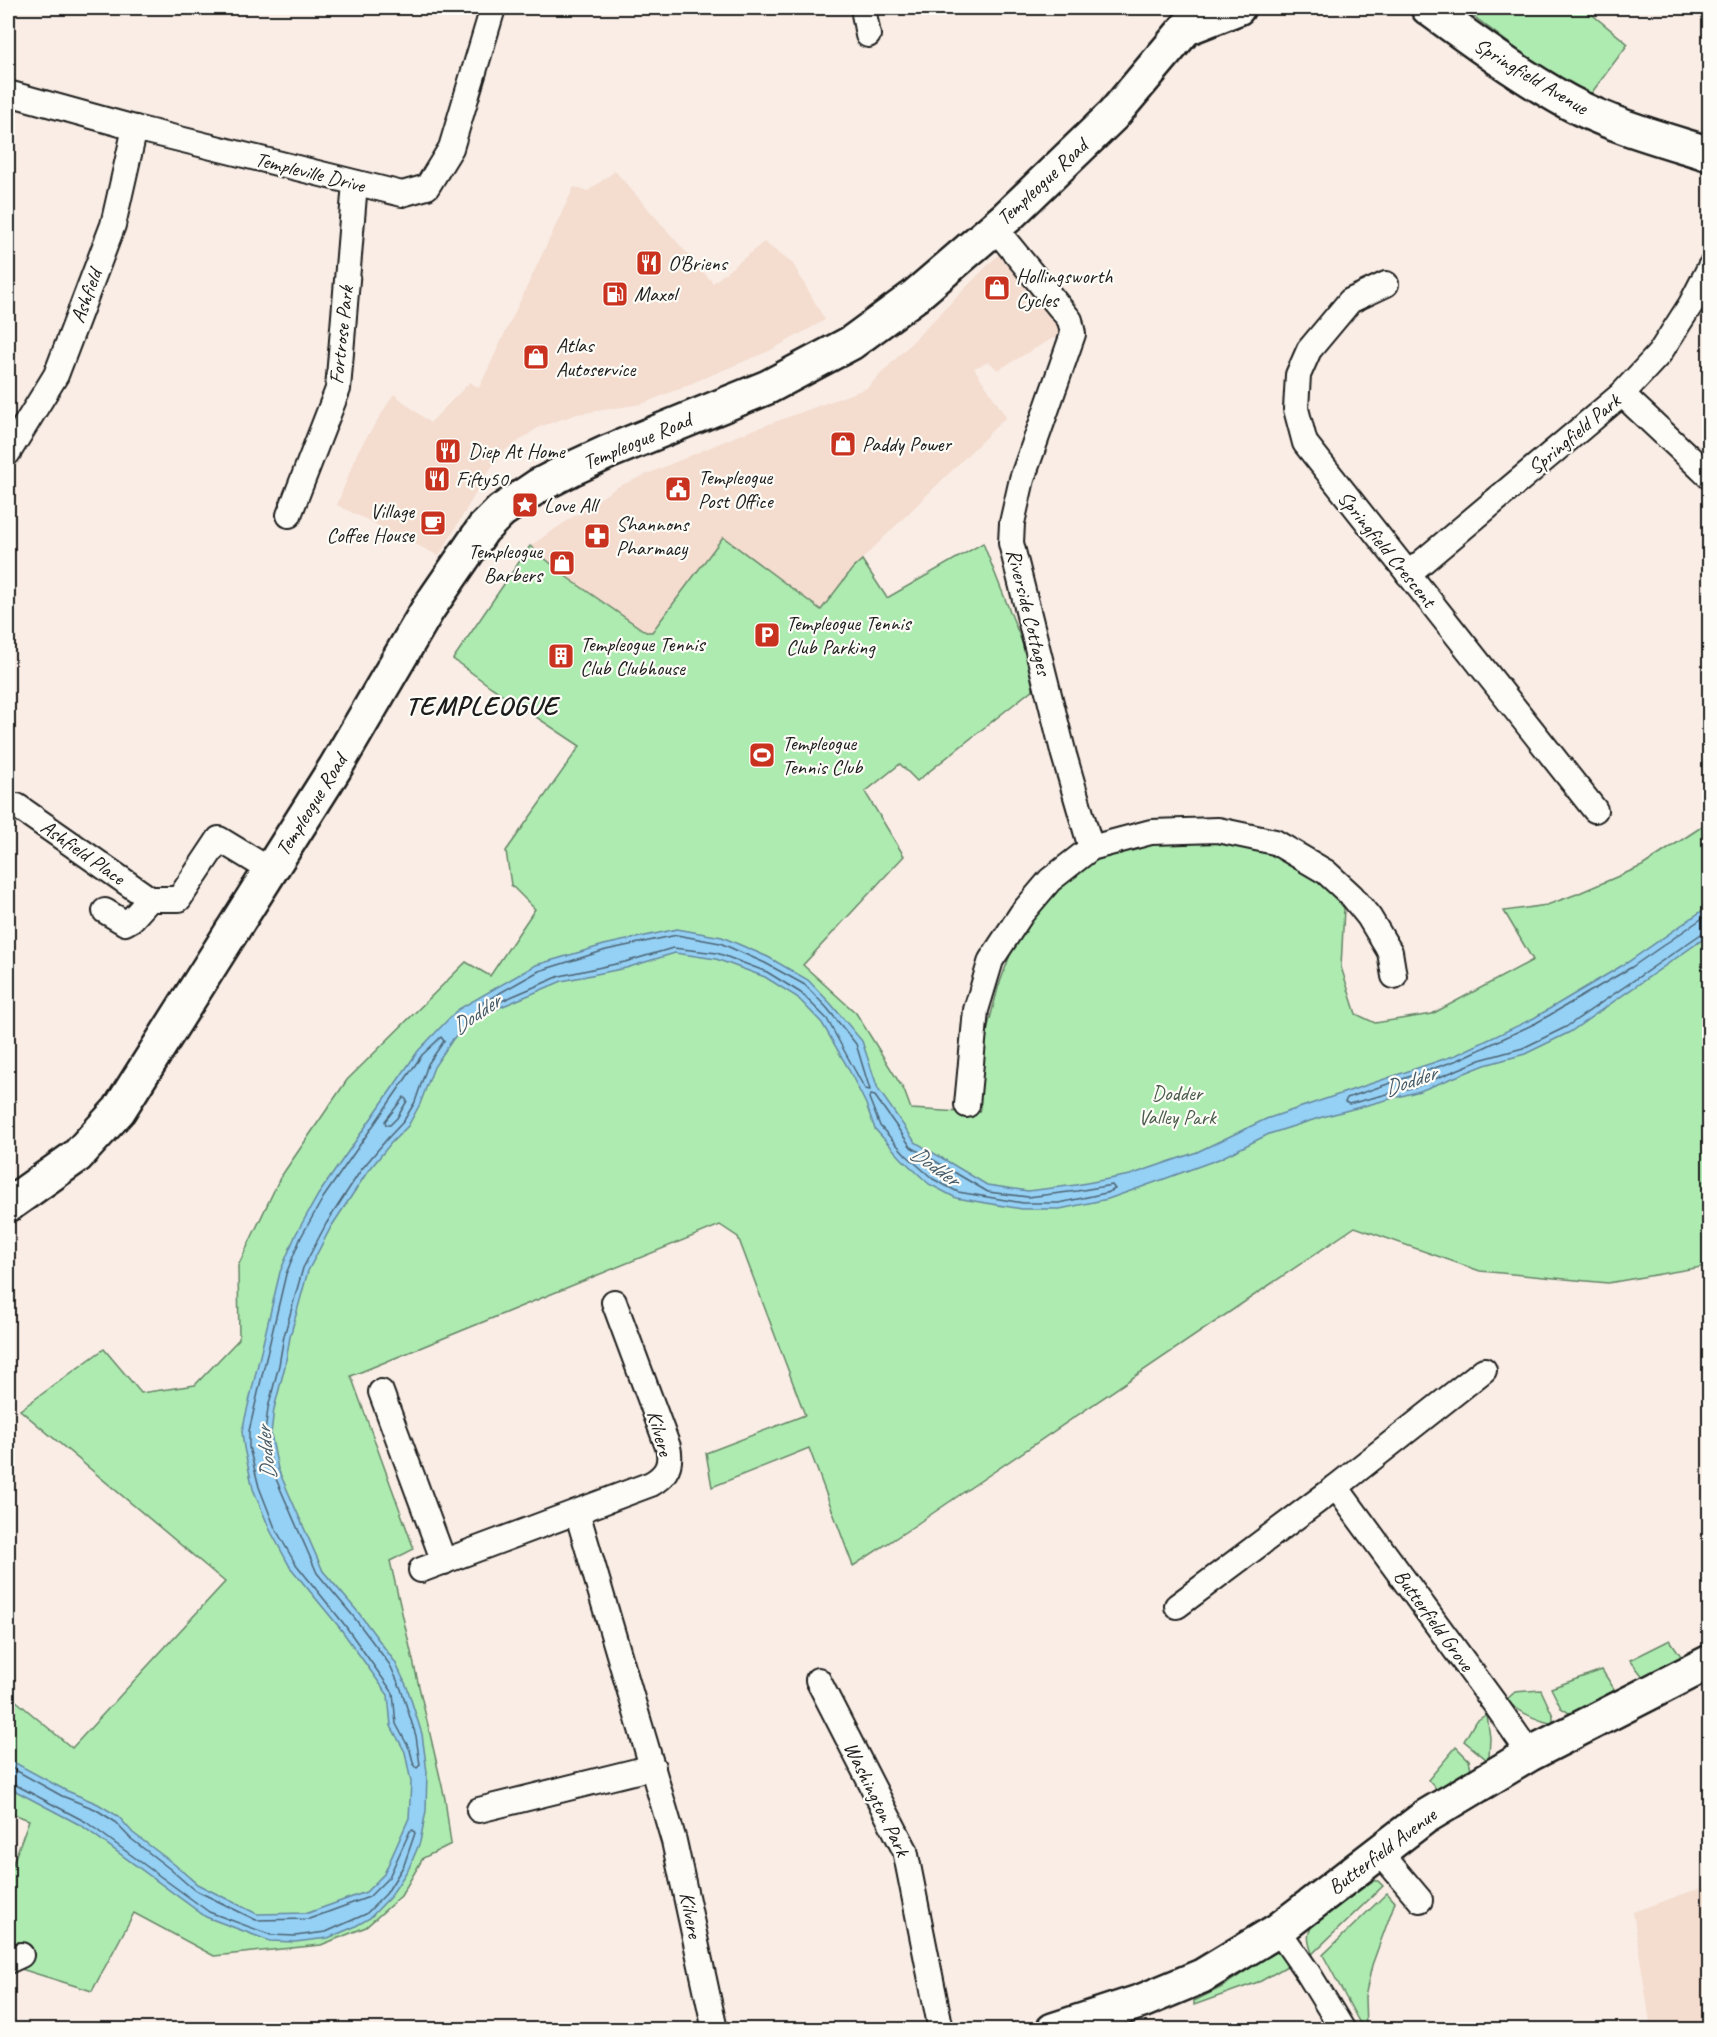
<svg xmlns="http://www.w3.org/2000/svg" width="1717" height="2037" font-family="Caveat,sans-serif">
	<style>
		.built { fill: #f4dccf }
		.green { fill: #aeebb1; stroke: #658466; stroke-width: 1.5 }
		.water { fill: #95d0f5; stroke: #65889e; stroke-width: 1.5 }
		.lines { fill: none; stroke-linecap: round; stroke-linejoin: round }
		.shore { stroke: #4c6473; stroke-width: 1.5 }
		.street-casing { stroke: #1c1c1c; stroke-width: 28 }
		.secondary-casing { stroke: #1c1c1c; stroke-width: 38 }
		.street { stroke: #fdfcf7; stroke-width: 24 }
		.secondary { stroke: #fdfcf7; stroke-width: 33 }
		.labels { text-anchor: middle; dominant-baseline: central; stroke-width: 4.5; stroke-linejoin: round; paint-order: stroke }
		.street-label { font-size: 21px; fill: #1c1c1c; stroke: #fdfcf7 }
		.poi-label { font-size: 21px; fill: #1c1c1c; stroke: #fdfcf7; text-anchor: start }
		.park-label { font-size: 21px; fill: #485a49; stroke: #fdfcf7 }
		.water-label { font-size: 22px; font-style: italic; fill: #465b68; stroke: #fdfcf7 }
		.district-label { font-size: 27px; font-weight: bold; letter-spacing: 1.5px; fill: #1c1c1c; stroke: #fdfcf7 }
	</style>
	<rect width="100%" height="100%" fill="#f9ede5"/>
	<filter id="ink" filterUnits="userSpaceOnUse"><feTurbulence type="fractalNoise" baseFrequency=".0167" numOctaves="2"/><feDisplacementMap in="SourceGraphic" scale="12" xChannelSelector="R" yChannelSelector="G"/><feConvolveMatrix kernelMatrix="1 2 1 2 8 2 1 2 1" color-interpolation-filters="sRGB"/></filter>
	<g filter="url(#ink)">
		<!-- built -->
		<g class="built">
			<path d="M615,171l98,112 51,-41 29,22 32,56 -56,31 -127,53 -65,10 -38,13 -36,25 -15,20 -49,84 -102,-51 21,-54 36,-57 36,29 40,-41 9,6 95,-201 14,4z"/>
			<path d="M1001,252l58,77 1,5 -62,36 -9,-8 -15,6 32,49 -153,151 -32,42 -98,-73 -71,95h-6l-78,-54 -38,-32 87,-59 122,-52 128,-47z"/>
			<path d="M1709,1885v144h-58l-18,-117z"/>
		</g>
		<!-- green -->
		<g class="green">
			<path d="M1463,8h121l44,36 -38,51 -50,-28z"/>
			<path d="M723,537l98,73 32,-42 9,-8 25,38 96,-55 43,109 7,37 -116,92 -17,-17 -35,28 39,64 -101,109 53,48 48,77 7,19 65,4 3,-52 19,-73 16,-44 38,-51 42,-32 63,-20 52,-2 59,11 53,31 23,27 -3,59 15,47 19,9 57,-9 101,-54 -29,-49 43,-6 30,-11 65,-28 67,-44v446l-2,-2 -99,17 -128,-12 -125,-44 -447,303 -55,36 -44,-118 -97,39 -6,-34 99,-38 -67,-178 -18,-12 -369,151 63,173 -24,12 55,238 6,45 -28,14 -22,38 -35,31 -45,18 -107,11 -80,-43 -42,78 -84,-26v-88l21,-57 -21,-8v-118l64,54 153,-166 -205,-172 84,-61 37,44 54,-8 44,-46 -1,-73 42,-88 67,-98 119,-118 24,14 45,-67 -24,-24 -5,-34 74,-105 -89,-59 -38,-28 77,-113 38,32 78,54h6z"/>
			<path d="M1670,1640l13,19 -39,19 -14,-18z"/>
			<path d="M1602,1670l14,22 -44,23 -11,-7 -10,-20z"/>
			<path d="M1541,1690l12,26v8c-17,-4 -34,-12 -47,-24l9,-8z"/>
			<path d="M1487,1714l3,24 -1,19 -3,2 -22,-18 11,-19z"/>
			<path d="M1456,1747l13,13 2,9 -33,22 -10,-11z"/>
			<path d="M1373,1881h5l5,5 -71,68c-4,-13 -6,-19 1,-30z"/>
			<path d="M1387,1893l8,9 -23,63 -7,32 1,32h-3l-40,-74z"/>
			<path d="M1281,1950l13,12 -33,19 -67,24v-4l28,-14 53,-36z"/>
		</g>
		<!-- water -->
		<path class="water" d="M1709,906v29l-139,97 -45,22 -40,11 -65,26 -101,27 -50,16 -50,25 -52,19 -59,21 -48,10h-38l-66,-11 -27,-14 -27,-25 -27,-30 -9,-25 -19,-38 -25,-43 -25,-26 -32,-20 -49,-18 -41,-6 -49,15 -64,13 -92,39 -17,19 -19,28 -14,37 -12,22 -17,17 -25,31 -35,53 -23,44 -18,66 -5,29 -11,43 -3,25 7,35 45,102 35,41 37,50 12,25 15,47 5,38 -1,39 -6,31 -11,26 -19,29 -20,21 -16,9 -26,11 -33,4 -25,-1 -64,-24 -124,-91 -74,-39v-28l57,31 33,14 20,12 15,17 41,31 23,20 60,30 51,-1 58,-21 18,-18 25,-56 2,-36 -6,-30 -14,-26 -3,-31 -48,-67 -50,-61 -20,-37 -17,-41 -9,-41 -2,-17 38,-159 16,-38 22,-39 100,-144 39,-41 79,-45 68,-20 73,-16 45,8 46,20 40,23 23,24 31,37 16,48 37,53 72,43 41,6 48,-6 54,-10 67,-23 69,-33 190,-64 78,-37 94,-56z"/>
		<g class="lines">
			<!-- shore -->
			<g class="shore">
				<path d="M1710,913l-78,54 -96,56 -78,37 -111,38 -2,4 4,2 69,-18 65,-27 40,-11 43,-21 138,-95 6,-1"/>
				<path d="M677,935l43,8 45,20 40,22 22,23 29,36 14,46 -5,-1 -38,-70 -26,-26 -34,-21 -50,-19 -44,-5 -48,14 -65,14 -75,32 -4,-2 1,-3 57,-32 67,-21z"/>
				<path d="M441,1037l3,4 -16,23 -13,38 -12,20 -16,17 -26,31 -35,54 -23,44 -19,68 -5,29 -11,43 -3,25 8,39 44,101 36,43 37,49 11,24 15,47 4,29 -3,3 -3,-2 -4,-16 -14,-26 -3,-31 -49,-69 -49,-61 -20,-35 -16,-41 -10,-40v-16l37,-157 15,-37 22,-39 99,-143z"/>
				<path d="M871,1095l4,1 36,51 77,45 40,5 49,-6 35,-6 3,4 -9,4 -47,10h-36l-65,-11 -25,-13 -27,-24 -26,-29 -11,-28z"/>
				<path d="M404,1097l3,4 -10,17 -7,7h-4l-1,-4z"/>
				<path d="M8,1766l54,30 33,13 19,12 16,17 40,31 23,20 63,31 53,-1 60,-22 20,-20 21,-46 3,-1 2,3 -11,32 -18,29 -20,20 -40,18 -31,4 -24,-1 -62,-23 -123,-90 -74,-39 -4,-1"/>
			</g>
			<defs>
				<g id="street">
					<path d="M863,8l5,27"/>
					<path d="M8,93l127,35 267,66 25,-7 24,-39 42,-140"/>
					<path d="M994,227l76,93 3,14 -51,145 -10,44 -1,20 53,212 27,93"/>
					<path d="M1386,284l-36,17 -41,49 -11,25 -2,34 9,34 290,367"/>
					<path d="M1622,394l88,83"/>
					<path d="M8,453l48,-78 57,-150 22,-97"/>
					<path d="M289,515l49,-126 17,-206"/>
					<path d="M1408,574l214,-180 37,-40 32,-50 19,-37"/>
					<path d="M17,806l133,93h29l40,-60 51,31"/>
					<path d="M105,911l20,12 7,-4 18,-20"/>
					<path d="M967,1105l9,-95 15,-50 31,-47 28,-33 41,-32 60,-16 67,-2 57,12 51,30 26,24 17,21 21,35 4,24"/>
					<path d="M381,1392l63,170"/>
					<path d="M1336,1487l159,217 35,50"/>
					<path d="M577,1512l97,329 41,189"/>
					<path d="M421,1570l230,-86c16,-9 21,-20 17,-37l-54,-145"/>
					<path d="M1177,1606l159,-119 148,-117"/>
					<path d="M818,1680l87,170 36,180"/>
					<path d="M479,1810l174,-43"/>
					<path d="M1379,1851l41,49"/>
					<path d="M1278,1930l30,43 35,57"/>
					<path d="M8,1961l13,-6"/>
				</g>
				<g id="secondary">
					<path d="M1428,8c45,33 91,67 140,94 44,24 94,37 142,52"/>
					<path d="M1187,28l51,-20"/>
					<path d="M8,1205l69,-49 42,-46 216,-342 93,-159 55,-80 18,-18 37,-25 33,-17 37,-17 160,-65 83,-44 64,-47 92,-79 106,-102 90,-107"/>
					<path d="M1053,2030l89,-29 60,-25 76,-46 147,-113 105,-63 180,-92"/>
				</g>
			</defs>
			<!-- street casing -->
			<use href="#street" class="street-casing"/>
			<!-- secondary casing -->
			<use href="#secondary" class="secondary-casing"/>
			<!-- street -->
			<use href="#street" class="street"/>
			<!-- secondary -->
			<use href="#secondary" class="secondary"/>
		</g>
	</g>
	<!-- icons -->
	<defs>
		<symbol id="restaurant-square" viewBox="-11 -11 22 22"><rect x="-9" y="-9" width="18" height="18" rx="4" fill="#c8321e" stroke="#fdfcf7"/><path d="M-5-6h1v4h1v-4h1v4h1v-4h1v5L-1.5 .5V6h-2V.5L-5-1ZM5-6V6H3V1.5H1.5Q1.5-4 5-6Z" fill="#fff"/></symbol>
		<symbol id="shop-square" viewBox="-11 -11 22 22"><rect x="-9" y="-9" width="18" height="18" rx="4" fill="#c8321e" stroke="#fdfcf7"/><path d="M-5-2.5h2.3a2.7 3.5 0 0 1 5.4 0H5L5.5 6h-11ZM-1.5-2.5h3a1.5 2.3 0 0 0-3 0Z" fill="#fff"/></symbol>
		<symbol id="fuel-square" viewBox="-11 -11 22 22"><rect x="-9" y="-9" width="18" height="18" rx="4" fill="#c8321e" stroke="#fdfcf7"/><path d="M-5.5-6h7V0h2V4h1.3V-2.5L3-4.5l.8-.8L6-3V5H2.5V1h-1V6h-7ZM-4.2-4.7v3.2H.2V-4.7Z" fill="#fff"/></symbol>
		<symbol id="civic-square" viewBox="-11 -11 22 22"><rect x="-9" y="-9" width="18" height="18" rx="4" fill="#c8321e" stroke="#fdfcf7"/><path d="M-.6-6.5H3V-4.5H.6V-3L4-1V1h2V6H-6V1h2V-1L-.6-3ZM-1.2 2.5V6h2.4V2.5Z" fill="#fff"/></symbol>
		<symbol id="sight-square" viewBox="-11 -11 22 22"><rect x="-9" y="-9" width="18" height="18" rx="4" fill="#c8321e" stroke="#fdfcf7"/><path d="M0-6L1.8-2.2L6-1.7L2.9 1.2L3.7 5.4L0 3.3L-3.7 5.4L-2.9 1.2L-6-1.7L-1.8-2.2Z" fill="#fff"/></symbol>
		<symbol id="cafe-square" viewBox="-11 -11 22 22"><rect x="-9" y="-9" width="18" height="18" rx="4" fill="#c8321e" stroke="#fdfcf7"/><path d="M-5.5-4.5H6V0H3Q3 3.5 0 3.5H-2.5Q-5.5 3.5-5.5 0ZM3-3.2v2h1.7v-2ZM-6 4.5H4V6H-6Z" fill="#fff"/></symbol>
		<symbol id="pharmacy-square" viewBox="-11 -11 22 22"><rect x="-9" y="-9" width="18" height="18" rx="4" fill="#c8321e" stroke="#fdfcf7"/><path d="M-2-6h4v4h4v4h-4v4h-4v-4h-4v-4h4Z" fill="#fff"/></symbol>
		<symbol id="parking-square" viewBox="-11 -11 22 22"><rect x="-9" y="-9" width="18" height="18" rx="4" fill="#c8321e" stroke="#fdfcf7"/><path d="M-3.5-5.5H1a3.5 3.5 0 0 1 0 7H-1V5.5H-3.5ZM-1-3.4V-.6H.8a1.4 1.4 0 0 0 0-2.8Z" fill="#fff"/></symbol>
		<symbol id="building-square" viewBox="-11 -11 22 22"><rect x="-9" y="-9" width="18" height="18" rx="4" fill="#c8321e" stroke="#fdfcf7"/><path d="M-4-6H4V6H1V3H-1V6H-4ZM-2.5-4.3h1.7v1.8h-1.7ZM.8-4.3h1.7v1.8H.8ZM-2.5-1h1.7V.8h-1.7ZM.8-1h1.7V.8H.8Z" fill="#fff"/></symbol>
		<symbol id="stadium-square" viewBox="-11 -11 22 22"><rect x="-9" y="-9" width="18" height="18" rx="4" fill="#c8321e" stroke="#fdfcf7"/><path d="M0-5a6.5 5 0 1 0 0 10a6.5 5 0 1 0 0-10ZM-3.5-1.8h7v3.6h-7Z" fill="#fff"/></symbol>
	</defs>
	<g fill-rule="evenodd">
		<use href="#restaurant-square" x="634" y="248" width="30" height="30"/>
		<use href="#shop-square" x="982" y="273" width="30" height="30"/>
		<use href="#fuel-square" x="600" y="279" width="30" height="30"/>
		<use href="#shop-square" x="521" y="342" width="30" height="30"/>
		<use href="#shop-square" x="828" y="429" width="30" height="30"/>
		<use href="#restaurant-square" x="433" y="436" width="30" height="30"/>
		<use href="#restaurant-square" x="422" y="464" width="30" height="30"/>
		<use href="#civic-square" x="663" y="474" width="30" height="30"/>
		<use href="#sight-square" x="510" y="490" width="30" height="30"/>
		<use href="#cafe-square" x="418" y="508" width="30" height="30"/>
		<use href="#pharmacy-square" x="582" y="521" width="30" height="30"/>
		<use href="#shop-square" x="547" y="548" width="30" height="30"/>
		<use href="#parking-square" x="752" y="620" width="30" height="30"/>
		<use href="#building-square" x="546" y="641" width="30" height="30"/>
		<use href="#stadium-square" x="747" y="740" width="30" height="30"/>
	</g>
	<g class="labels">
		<!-- street labels -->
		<g class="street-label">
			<text transform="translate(1531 76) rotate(31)">Springfield Avenue</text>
			<text transform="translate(310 172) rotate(14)">Templeville Drive</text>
			<text transform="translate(1042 182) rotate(-43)">Templeogue Road</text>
			<text transform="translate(86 296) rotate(-70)">Ashfield</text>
			<text transform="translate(341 335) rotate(-84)">Fortrose Park</text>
			<text transform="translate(1574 434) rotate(-40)">Springfield Park</text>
			<text transform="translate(637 441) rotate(-23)">Templeogue Road</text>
			<text transform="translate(1387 549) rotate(51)">Springfield Crescent</text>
			<text transform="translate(1029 612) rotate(76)">Riverside Cottages</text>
			<text transform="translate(311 805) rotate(-58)">Templeogue Road</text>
			<text transform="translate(83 852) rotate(35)">Ashfield Place</text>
			<text transform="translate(660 1433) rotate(74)">Kilvere</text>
			<text transform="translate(1434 1620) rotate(54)">Butterfield Grove</text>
			<text transform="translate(877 1799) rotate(64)">Washington Park</text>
			<text transform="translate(1382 1851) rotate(-37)">Butterfield Avenue</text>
			<text transform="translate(691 1915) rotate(79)">Kilvere</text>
		</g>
		<!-- poi labels -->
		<g class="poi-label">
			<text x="668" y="263">O'Briens</text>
			<text x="1016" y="276">Hollingsworth<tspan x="1016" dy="24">Cycles</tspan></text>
			<text x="634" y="294">Maxol</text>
			<text x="556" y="345">Atlas<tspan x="556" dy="24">Autoservice</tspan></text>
			<text x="862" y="444">Paddy Power</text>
			<text x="468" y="451">Diep At Home</text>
			<text x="698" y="477">Templeogue<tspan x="698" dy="24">Post Office</tspan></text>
			<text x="456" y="479">Fifty50</text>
			<text x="544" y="505">Love All</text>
			<text x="414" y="511" text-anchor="end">Village<tspan x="414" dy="24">Coffee House</tspan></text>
			<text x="616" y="524">Shannons<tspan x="616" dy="24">Pharmacy</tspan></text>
			<text x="542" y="551" text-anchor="end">Templeogue<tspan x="542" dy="24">Barbers</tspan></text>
			<text x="786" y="623">Templeogue Tennis<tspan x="786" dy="24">Club Parking</tspan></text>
			<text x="580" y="644">Templeogue Tennis<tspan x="580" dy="24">Club Clubhouse</tspan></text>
			<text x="782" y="743">Templeogue<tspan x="782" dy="24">Tennis Club</tspan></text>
		</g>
		<!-- park labels -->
		<g class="park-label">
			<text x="1177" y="1093">Dodder<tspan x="1177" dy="24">Valley Park</tspan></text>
		</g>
		<!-- water labels -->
		<g class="water-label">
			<text transform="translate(476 1014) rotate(-34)">Dodder</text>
			<text transform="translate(1410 1081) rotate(-19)">Dodder</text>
			<text transform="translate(935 1166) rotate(35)">Dodder</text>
			<text transform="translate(266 1453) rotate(-96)">Dodder</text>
		</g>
		<!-- district labels -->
		<g class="district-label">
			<text x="482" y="705">TEMPLEOGUE</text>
		</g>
	</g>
	<!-- margin -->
	<rect width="1717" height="2037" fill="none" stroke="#fdfcf7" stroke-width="30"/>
	<rect x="15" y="15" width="1687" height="2007" fill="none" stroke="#1c1c1c" stroke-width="2" filter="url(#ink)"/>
</svg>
